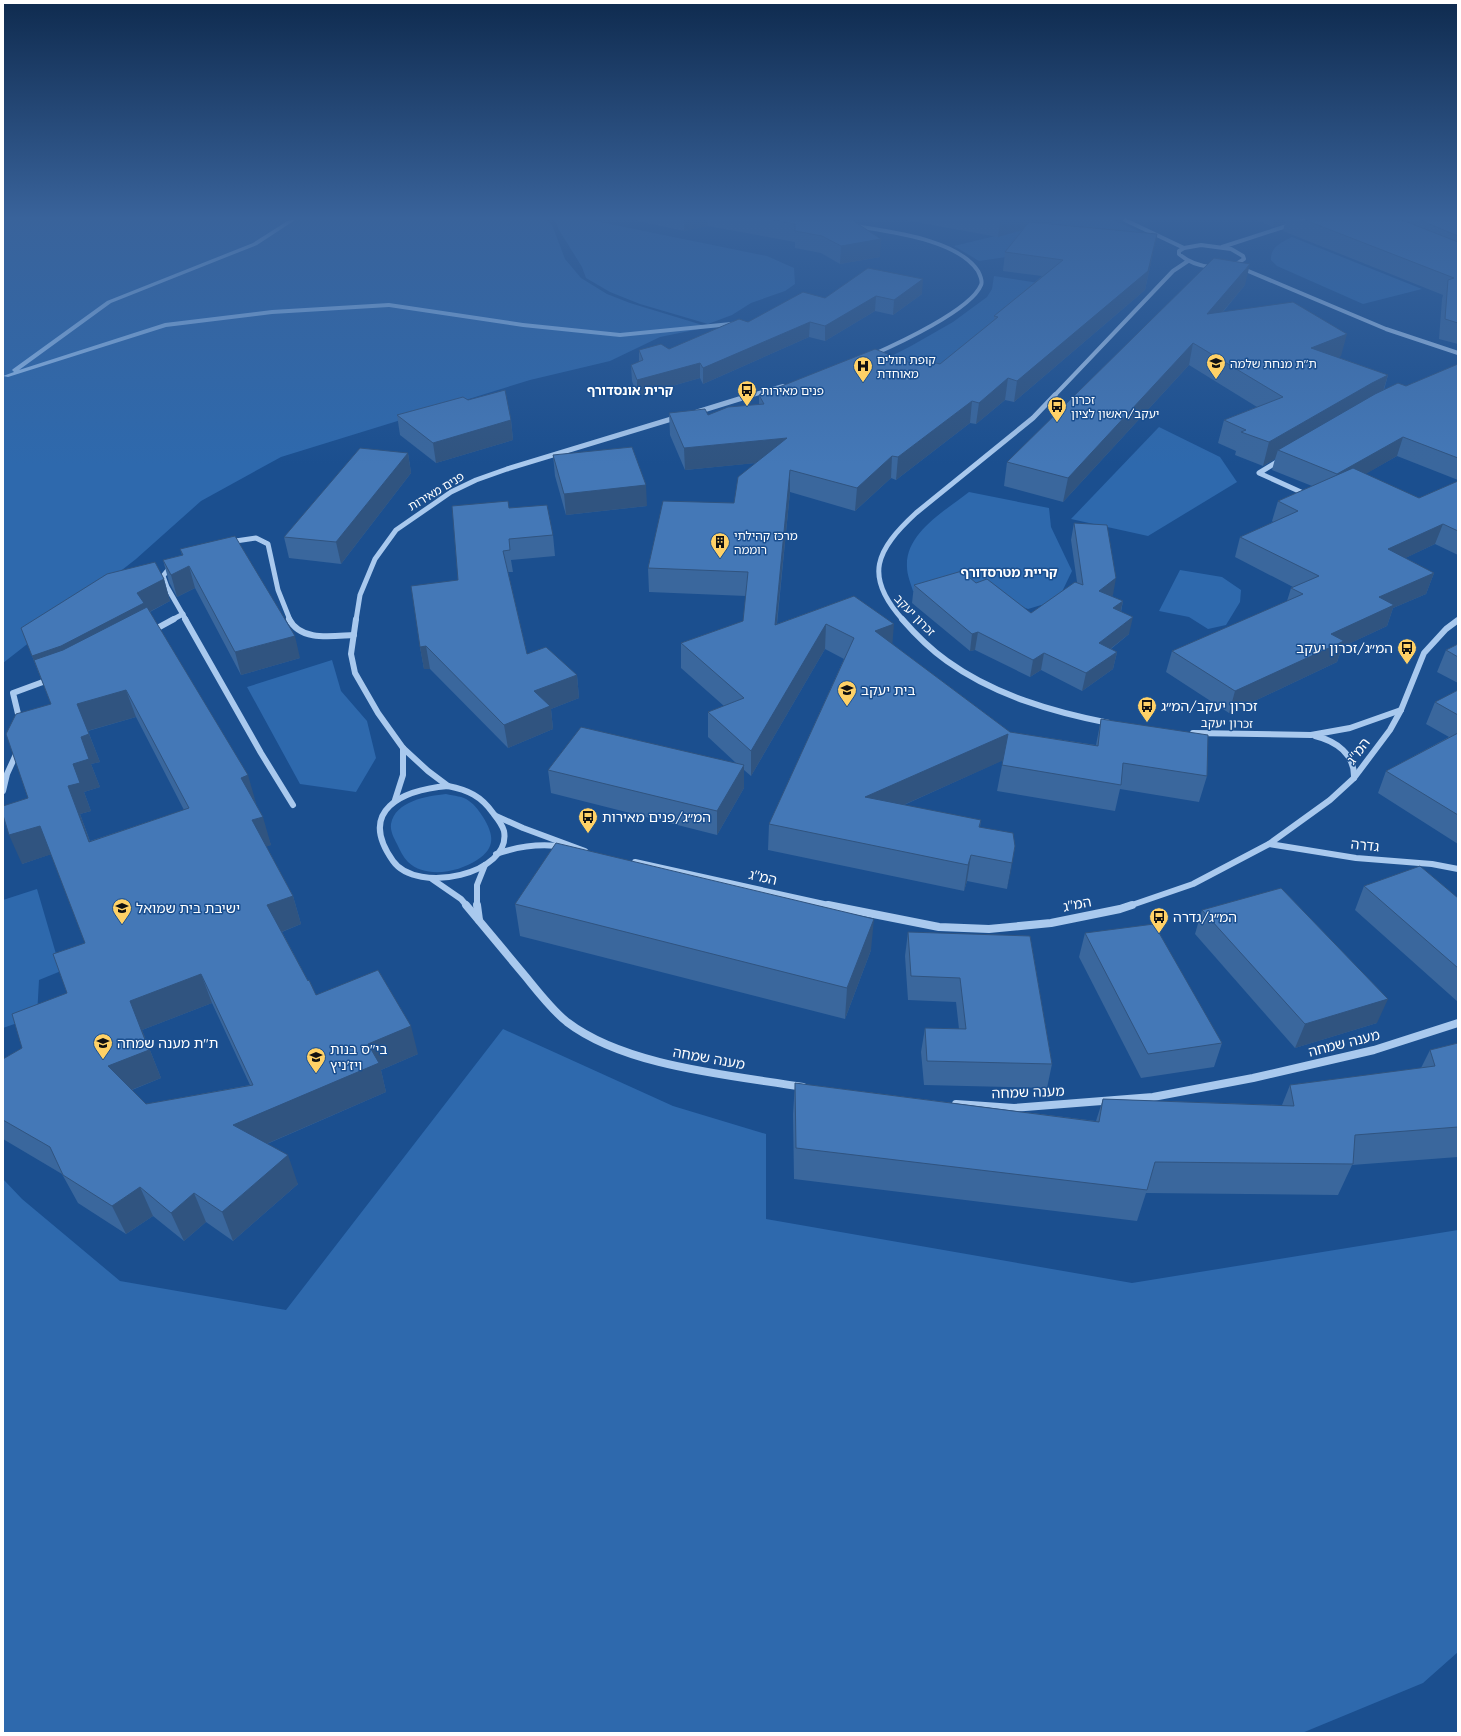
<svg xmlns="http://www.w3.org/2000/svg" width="1461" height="1736" font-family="Quicksand,'Noto Sans Hebrew',sans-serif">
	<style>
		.green { fill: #2e69ad }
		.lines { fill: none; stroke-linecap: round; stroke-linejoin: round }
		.stream { fill: #9cc4f0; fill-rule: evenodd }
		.minor-far3 { stroke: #a9c9ee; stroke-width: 4 }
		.minor-far2 { stroke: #a9c9ee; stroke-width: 5 }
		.minor-far1 { stroke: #a9c9ee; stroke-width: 6 }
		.minor { stroke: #a9c9ee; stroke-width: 8 }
		.wall { fill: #3a679d; fill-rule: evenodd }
		.shaded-wall { fill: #305480 }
		.building { fill: #4478b7; stroke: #305480; fill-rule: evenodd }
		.labels { text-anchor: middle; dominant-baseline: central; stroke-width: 3; stroke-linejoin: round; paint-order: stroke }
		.far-poi-label { font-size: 12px; fill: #fff; stroke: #1b4f8f; text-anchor: start }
		.far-street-label { font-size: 12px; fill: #fff; stroke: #1b4f8f }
		.far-neighbourhood-label { font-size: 13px; font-weight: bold; fill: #fff; stroke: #1b4f8f }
		.poi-label { font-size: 14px; fill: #fff; stroke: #1b4f8f; text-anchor: start }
		.street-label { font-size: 14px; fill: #fff; stroke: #1b4f8f }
	</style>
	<rect width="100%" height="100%" fill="#1b4f8f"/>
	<!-- green -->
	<g class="green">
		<path d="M3,220h543l6,5 13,34 16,19 26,16 23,9 79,24 -49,10 -50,24 -80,19 -249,77 -80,44 -65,58 -133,104z"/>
		<path d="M555,220h35l177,36 27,12 1,16 -10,7 -34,12 -19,12 -24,9 -68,-20 -30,-12 -24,-14 -4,-11 -23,-37z"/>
		<path d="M1062,220h51l37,16 -171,25 -25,-15z"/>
		<path d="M1292,237l130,52 -59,15 -86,-38 -6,-6c-1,-13 11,-18 21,-23z"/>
		<path d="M994,276l58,9 -126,96 -50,-17 35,-18 42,-24 34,-25 5,-8z"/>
		<path d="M1159,427l61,30 17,25 -89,54 -77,-17z"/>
		<path d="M969,492l80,16 2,19 21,44 -14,29 -30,9 -36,-15 -79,-3c-2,-7 -6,-16 -6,-24 -2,-34 38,-56 62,-75z"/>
		<path d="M1180,570l42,7 19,13 -1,12 -14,23 -18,4 -19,-12 -30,-6z"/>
		<path d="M332,660l9,31 26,30 9,37 -20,34 -56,-8 -53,-97z"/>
		<path d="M446,794c8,2 17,2 23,7 6,4 10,10 14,16 11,18 13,31 -6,43 -18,12 -51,19 -69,2 -5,-5 -8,-12 -11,-18 -3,-6 -7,-13 -6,-20 4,-23 36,-28 55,-30z"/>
		<path d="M37,889l24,82 -22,9 -2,36 -34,12v-128z"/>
		<path d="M503,1029l170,77 93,28v85l366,64 326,-53v422l-35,31 -121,50h-1299v-554l19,20 98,82 166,29z"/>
	</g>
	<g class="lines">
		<!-- stream -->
		<path class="stream" d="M289,220h6l-38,25 -146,58 -92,67 146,-47 107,-13 117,-7 134,20 97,10 121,-12 3,2 -3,2 -121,12 -97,-10 -134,-20 -117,7 -106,13 -158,50 -5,-1 11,-4 -2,-2 1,-1 94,-68 146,-58z"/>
		<!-- minor-far3 -->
		<g class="minor-far3">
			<path d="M1125,220l59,28"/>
			<path d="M855,226c35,6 102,13 123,45 2,4 5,10 3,14 -10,25 -84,59 -109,70"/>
			<path d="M1201,245l30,4 12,7 1,3c-18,14 -49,9 -65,-5v-3l5,-3z"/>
			<path d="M1222,247l83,-27"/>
			<path d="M1241,268l145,61 72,24"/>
			<path d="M749,396l34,-10"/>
			<path d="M1054,396l119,-125 15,-10"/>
		</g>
		<!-- minor-far2 -->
		<g class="minor-far2">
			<path d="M697,412l55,-17"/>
			<path d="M1280,460l-21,13 42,19"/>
			<path d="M229,542l27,-4 12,6 10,46 12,30"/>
			<path d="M172,565l-9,11 4,11 19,33"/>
			<path d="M172,620l11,-6"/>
			<path d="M356,620l4,-25 15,-36 21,-29 55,-38 25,-12 31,-11 171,-52"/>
			<path d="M903,620c-40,-44 -27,-70 13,-107l117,-95 22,-23"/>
		</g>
		<!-- minor-far1 -->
		<g class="minor-far1">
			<path d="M185,619l76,134 32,52"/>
			<path d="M289,619c12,23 43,17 65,16"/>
			<path d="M356,619l-5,35 4,19 23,40 25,35 25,23 20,15"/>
			<path d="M902,619c13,15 28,30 45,42 47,34 106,51 162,62"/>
			<path d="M152,631l22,-12"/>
			<path d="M20,722l-7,-29 38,-14"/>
			<path d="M1193,733l118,2 39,-7 51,-18"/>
			<path d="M1315,736c21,5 40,18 39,42"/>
			<path d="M448,786c20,4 33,10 45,27 4,5 9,11 11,18 8,43 -87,64 -111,30 -36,-51 9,-71 55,-75z"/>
			<path d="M3,791l4,-17 11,-24"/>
			<path d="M395,800l8,-25v-27"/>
			<path d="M496,816l27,12 62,23"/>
			<path d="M1269,844l87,14 76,6 26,5"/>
			<path d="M496,854c23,-8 45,-11 69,-7"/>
			<path d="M635,862l198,44"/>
			<path d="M432,879l29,20 6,7"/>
			<path d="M477,906v-21l8,-20"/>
			<path d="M1129,906l64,-22 76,-40 61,-44 24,-22 36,-48 11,-20 23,-57 22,-24 12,-9"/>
		</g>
		<!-- minor -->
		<g class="minor">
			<path d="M466,905c20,24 40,48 60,72 13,16 26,33 41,45 59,45 164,53 236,65"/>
			<path d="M477,905l2,15"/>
			<path d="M828,905l111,22 50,2 62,-6 69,-14 12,-4"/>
			<path d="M956,1104l58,4 139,-11 100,-19 121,-28 84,-27"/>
		</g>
	</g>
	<!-- wall -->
	<g class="wall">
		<path d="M634,220h218l28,37 -40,7 -19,-11 -26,-5v-6l-87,-16 -24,5z"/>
		<path d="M905,220h153l-11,3 106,30 -8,37 -131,112 -9,-2 -29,24 -6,-1 -74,57 -5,-2 -36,33 -65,-19 -13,132 77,-28 38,48 118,88 86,13 5,-26 106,57 -8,26 -79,-13 -5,22 -118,-20 6,-31 -99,45 77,15 -1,7 35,19 -8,43 -40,-8 -3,10 -196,-41 1,-26 75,-165 -19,-10 -74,127 -7,-6v18l-27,47 -166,-42 -3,-23 188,-7 -28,-26v-25l16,-6 -43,-38v-25l62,-22 3,-25 -97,-4 -1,-24 86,-65 21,-40 -70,7 -15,-35 -1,-22 39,2 51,-11v-9l154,-31 20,1 7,-1 54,-44v-4l48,-40 -39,-5 2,-19 17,-22 -24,7z"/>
		<path d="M1257,220h201v124l-19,-5 3,-40 1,-4 -160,-64 2,-8 -12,4z"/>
		<path d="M1245,285l-22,27 118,44 -4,1 51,18 -4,15 22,-4 52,-22v116l-61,-24 -32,18 54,24 39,-17v74l-23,-11 -30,14 29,15 -8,21 -33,14 -6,18 -45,21 -5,15 -108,51 -63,-41 6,-21 115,-50 4,-13 2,-1 -58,-30 5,-20 33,-15 -1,-1 6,-20 34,-15 -40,-16 3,-11 -12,7 -28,-11 1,-4 -18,-8 6,-23 33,-13 -68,-42 -126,137 -59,-16 3,-24z"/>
		<path d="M922,294l-29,21 -18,-4 -50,30 -16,-4 -106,47 -3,-6 -63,18 -5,-15 -1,-16 8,-3v-12l30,-1 79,-27 77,-24z"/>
		<path d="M468,400l43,20 2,20 -77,23 -36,-28 -3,-20z"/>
		<path d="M408,453l3,20 -70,91 -52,-6 -5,-21z"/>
		<path d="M553,455l94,51 -81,9 -11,-39z"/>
		<path d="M509,508l44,27 2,21 -44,4 2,12h-5l19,82 50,21 2,23 -28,11 2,20 -45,19 -78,-79h-6l-4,-22 38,-67z"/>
		<path d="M1074,523l39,72 -2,1 12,5 -2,11 8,22 -18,15 6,3 -4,17 -31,22 -41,-21 -11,7 -55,-27 -5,1 -58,-48 2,-18 62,-2 55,30 46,-31 -6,-42z"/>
		<path d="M180,549l120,109 -59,17 -46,-87 -18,9 -8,-15 -6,-22 19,-5z"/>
		<path d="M164,579l6,22 -20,11 106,191v1l15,41 -5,1 27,50 8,28 -19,8 26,49 8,14 102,59 -37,16 5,22 -119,52 31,40 -65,57 -27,-19 -22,19 -31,-25 -27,18 -48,-31 -16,-29 -59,-35v-80l19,-11 45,-55 18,-50 -34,-89 -29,10 6,-66 23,-94 -30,-76zM136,717l48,93 -94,31 -10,-27 11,-3 -7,-19 16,-5 -9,-23 9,-2 -12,-31zM212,1003l38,82 -104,19 -14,-14 29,-12 -19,-48z"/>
		<path d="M1458,644v39l-21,-11 9,-22z"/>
		<path d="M1458,690v154l-80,-51 8,-22 63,-34 -23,-13 9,-22z"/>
		<path d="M1364,886l94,12v104l-103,-92z"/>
		<path d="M515,904l356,46 -26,69 -325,-83z"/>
		<path d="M1202,910l175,113 -82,25 -100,-114z"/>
		<path d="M908,932l122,4 22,128 -5,24 -123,-3 -3,-33 4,-24 34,1 -3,-27 -48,-2 -3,-44z"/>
		<path d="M1085,933l137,110 -8,24 -73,11 -62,-121z"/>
		<path d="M1458,1043v114l-106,8 -14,30 -192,-2 -9,28 -343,-42 -1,-65 2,-31 301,38 7,-22 179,6 8,-20 131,-17 9,-18z"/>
	</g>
	<!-- shaded-wall -->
	<g class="shaded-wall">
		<path d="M684,220h24v6l-24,5z"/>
		<path d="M1000,220h58l-60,17z"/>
		<path d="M1274,220h11v3l-12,4z"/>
		<path d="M1157,234l-12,56 -131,112 3,-21z"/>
		<path d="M881,239l-1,18 -40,7 1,-18z"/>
		<path d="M1250,264l-5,21 -42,50 4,-21z"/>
		<path d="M923,279l-1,15 -29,21 1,-15z"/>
		<path d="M876,296l-1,15 -50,30v-15z"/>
		<path d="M810,322l-1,15 -106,47v-16z"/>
		<path d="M1347,334l-6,22 -36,14 6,-22z"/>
		<path d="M1193,343l-4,22 -126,137 5,-24z"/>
		<path d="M700,363v15l-63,18v-16z"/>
		<path d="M1388,375l-7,23 -103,52 -3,9 -12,7 6,-24 103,-59z"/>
		<path d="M1008,378l-3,22 -29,24 3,-21z"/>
		<path d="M972,401l-2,22 -74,57 2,-23z"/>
		<path d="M511,420l2,20 -77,23 -3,-20z"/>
		<path d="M1403,437l-6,19 -66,38 6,-20z"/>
		<path d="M787,438v22l-102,10 -1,-22z"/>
		<path d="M408,453l3,20 -70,91 -5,-22z"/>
		<path d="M892,456l-1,22 -36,33 2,-23z"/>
		<path d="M790,470v22l-16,158 1,-25z"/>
		<path d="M646,485l1,21 -81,9 -2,-21z"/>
		<path d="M1443,524l-8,20 -55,26 8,-21z"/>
		<path d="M189,566l6,22 -18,9 -6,-22z"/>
		<path d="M1434,573l-8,21 -33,14 -6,18 -45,21 -5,15 -108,51 6,-22 96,-57 48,-37z"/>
		<path d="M1116,578l-3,17 -18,13 4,-17z"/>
		<path d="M164,579l6,22 -23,12 -106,65 -9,-22 105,-63z"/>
		<path d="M1123,601l-4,17 -6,-10z"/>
		<path d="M1133,617l-4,17 -34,27 4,-18z"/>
		<path d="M826,624l-1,25 -74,127v-25z"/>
		<path d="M894,624l-2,25 -17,-18z"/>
		<path d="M978,632l-3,18 -5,1 2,-17z"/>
		<path d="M295,636l5,22 -59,17 -6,-23z"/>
		<path d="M426,646l4,23h-6l-4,-22z"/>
		<path d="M1117,652l-4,17 -31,22 4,-18z"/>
		<path d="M1044,653l-3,17 -11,7 3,-17z"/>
		<path d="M577,675l2,23 -28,11 2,20 -45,19 -4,-23 30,-34z"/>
		<path d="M126,690l10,27 -49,14 -10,-27z"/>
		<path d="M89,734l11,28 -9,2 9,23 -16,5 7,19 -11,3 20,56 -11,-28 -21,-56 5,-22 8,-27z"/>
		<path d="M1008,734l-4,26 -141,63 2,-26z"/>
		<path d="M744,765v23l-27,47v-24z"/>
		<path d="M248,775l8,28 -7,3 -8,-28z"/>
		<path d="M263,817l8,28 -11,4 -8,-29z"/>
		<path d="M40,826l12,28 -30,10 -13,-29z"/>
		<path d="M1015,846l-4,26 -4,17 5,-26z"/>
		<path d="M971,855l-4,26 -3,10 4,-26z"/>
		<path d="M293,896l8,28 -25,10 -9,-29z"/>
		<path d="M874,919l-3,31 -26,69 2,-31z"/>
		<path d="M201,974l11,29 -70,27 19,48 -40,16 -13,-28 22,-65z"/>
		<path d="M1388,999l-11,24 -82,25 10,-24z"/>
		<path d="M411,1026l7,28 -37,16 5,22 -143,62 -10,-29 135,-81z"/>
		<path d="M288,1155l10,29 -65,57 -11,-29z"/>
		<path d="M140,1187l13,29 -27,18 -14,-28z"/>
		<path d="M194,1193l12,29 -22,19 -13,-28z"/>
	</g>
	<!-- building -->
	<g class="building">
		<path d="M773,220h79l29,19 -40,7 -19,-10 -27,-5v-7z"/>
		<path d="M1305,220h97l56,22v81l-13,-4 3,-39 6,-2z"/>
		<path d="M1420,220h38v16z"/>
		<path d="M1029,222l128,12 -9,37 -131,110 -9,-3 -29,25 -7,-2 -74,56 -6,-1 -35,32 -67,-18 -15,155 79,-29 40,28 -19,7 135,101 88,14 3,-27 107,16 -1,41 -84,-13 -2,22 -119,-20 6,-31 -143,63 116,23 -2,7 34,6 2,13 -3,17 -41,-8 -3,10 -199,-41 85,-186 -28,-14 -75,127 -43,-39 36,-14 -63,-55 62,-22 5,-49 -100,-4 15,-67 71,2 4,-26 49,-39 -103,10 -15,-35 36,-4 3,6 20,-8 36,-3 -5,-9 116,-46 38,15 4,-3 16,4 3,-2 4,1 58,-47 -4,-1 69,-56 -58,-8z"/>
		<path d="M1214,258l36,6 -43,50 86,-12 54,32 -36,14 77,27 -16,8 -103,59 -28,-10 5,-2 -22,-10 59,-23 -90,-54 -125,135 -61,-16z"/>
		<path d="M868,268l55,11 -29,21 -18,-4 -51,30 -15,-4 -107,46 -3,-5 -63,17 -6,-15 12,-5 -4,-10 22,-6 8,5 70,-30 9,3 55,-30 22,6z"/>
		<path d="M1458,364v94l-55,-21 -66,37 -59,-24 97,-56 23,-11 8,3z"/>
		<path d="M505,390l6,30 -78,23 -36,-28 66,-18 5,3z"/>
		<path d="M632,447l14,38 -82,9 -11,-39z"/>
		<path d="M360,448l48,5 -72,89 -52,-5z"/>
		<path d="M1353,468l66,30 39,-17v50l-15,-7 -55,25 46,24 -55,24 15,8 -63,29 13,7 -109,50 -63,-40 131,-57 -12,-6 28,-12 -79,-39 58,-26 -20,-10z"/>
		<path d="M508,501l1,7 38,-3 6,30 -44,4 1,11 -7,1 24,103 19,-7 31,28 -43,16 16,15 -46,19 -78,-79 -6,1 -9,-61 47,-6 -6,-74z"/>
		<path d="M1074,523l33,2 9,53 -17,13 24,10 -10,7 20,9 -34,26 18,9 -31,21 -42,-20 -11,7 -55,-28 -6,2 -58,-49 48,-14 14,12 11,-4 44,34 44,-31 8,3z"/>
		<path d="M235,536l60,100 -60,16 -46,-86 -18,9 -8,-15 20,-5 -3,-6z"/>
		<path d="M155,562l9,17 -27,14 7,10 -83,43 -29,10 -11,-28 86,-54z"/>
		<path d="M147,607l101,168 -7,3 22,39 -11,3 41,76 -26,9 41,76 1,-1 7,15 62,-25 33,56 -43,18 11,19 -146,62 55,30 -66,57 -28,-19 -23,20 -31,-26 -28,19 -49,-31 -13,-28 -47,-27v-61l19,-11 -10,-34 55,-21 -14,-39 32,-11 -45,-117 -31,9 -6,-20v-9l25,-8 -22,-64 10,-20 35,-10 -17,-44 29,-10zM126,690l63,118 -100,34 -21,-56 12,-3 -7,-19 16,-5 -8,-22 8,-3 -12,-30zM201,974l52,111 -107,19 -38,-38 41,-16 -19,-49z"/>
		<path d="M1458,644v13l-12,-7z"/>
		<path d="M1458,690v25l-23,-13z"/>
		<path d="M581,727l163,38 -27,46 -169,-41z"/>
		<path d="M1458,733v82l-72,-44z"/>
		<path d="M556,843l318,76 -27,69 -332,-84z"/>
		<path d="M1420,866l38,32v70l-94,-82z"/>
		<path d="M1281,888l107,111 -83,25 -103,-114z"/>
		<path d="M1154,924l68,119 -74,11 -63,-121z"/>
		<path d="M908,932l122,4 22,128 -125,-3 -2,-33 41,1 -6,-51 -49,-2z"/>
		<path d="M1458,1043v84l-103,8 -2,29 -198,-2 -8,28 -351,-42 -1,-65 304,39 4,-23 191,7 -4,-21 145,-19 -5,-16z"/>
	</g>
	<!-- sky -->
	<linearGradient id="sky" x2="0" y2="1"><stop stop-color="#0f2b4f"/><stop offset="0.47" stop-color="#39639b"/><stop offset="1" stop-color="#39639b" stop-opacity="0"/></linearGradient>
	<rect width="1461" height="464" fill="url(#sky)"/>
	<!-- icons -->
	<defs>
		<symbol id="school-pin" viewBox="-11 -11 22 30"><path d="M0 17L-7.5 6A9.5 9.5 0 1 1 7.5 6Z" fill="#ffd166" stroke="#1b4f8f"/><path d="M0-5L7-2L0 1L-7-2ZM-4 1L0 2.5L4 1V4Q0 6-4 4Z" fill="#111"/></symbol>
		<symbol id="hospital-pin" viewBox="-11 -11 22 30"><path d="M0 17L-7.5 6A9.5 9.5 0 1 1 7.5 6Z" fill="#ffd166" stroke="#1b4f8f"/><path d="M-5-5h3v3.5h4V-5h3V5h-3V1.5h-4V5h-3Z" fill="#111"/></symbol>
		<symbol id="bus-pin" viewBox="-11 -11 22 30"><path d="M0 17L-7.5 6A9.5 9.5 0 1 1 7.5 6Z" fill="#ffd166" stroke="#1b4f8f"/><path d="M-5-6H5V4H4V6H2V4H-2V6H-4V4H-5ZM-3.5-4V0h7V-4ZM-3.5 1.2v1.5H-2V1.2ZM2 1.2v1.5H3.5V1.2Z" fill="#111"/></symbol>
		<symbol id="building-pin" viewBox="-11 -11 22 30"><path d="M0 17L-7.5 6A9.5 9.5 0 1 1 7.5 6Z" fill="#ffd166" stroke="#1b4f8f"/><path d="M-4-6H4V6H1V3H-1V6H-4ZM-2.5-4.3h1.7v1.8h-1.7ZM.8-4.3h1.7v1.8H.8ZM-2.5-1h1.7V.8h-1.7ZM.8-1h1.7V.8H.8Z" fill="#111"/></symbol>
	</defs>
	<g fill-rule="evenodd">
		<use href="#school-pin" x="1205" y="352" width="22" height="30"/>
		<use href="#hospital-pin" x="852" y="355" width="22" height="30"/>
		<use href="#bus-pin" x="736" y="379" width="22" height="30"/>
		<use href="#bus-pin" x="1046" y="395" width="22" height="30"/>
		<use href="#building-pin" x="709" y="531" width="22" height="30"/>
		<use href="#bus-pin" x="1396" y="637" width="22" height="30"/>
		<use href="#school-pin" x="836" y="679" width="22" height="30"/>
		<use href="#bus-pin" x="1136" y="695" width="22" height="30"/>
		<use href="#bus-pin" x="577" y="806" width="22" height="30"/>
		<use href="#school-pin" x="111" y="897" width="22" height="30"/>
		<use href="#bus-pin" x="1148" y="906" width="22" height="30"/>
		<use href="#school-pin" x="92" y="1032" width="22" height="30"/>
		<use href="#school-pin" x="305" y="1046" width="22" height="30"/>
	</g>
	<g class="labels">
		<!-- far-poi labels -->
		<g class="far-poi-label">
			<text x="877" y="359">קופת חולים<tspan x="877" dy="14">מאוחדת</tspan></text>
			<text x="1230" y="363">ת"ת מנחת שלמה</text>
			<text x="761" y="390">פנים מאירות</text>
			<text x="1071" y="399">זכרון<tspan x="1071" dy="14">יעקב/ראשון לציון</tspan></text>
			<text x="734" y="535">מרכז קהילתי<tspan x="734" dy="14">רוממה</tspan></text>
		</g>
		<!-- far-street labels -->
		<g class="far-street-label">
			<text transform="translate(436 491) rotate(-31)">פנים מאירות</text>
			<text transform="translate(915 615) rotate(46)">זכרון יעקב</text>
			<text transform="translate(1227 723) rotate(1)">זכרון יעקב</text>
		</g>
		<!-- far-neighbourhood labels -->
		<g class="far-neighbourhood-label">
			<text x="630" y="390">קרית אונסדורף</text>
			<text x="1009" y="572">קריית מטרסדורף</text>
		</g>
		<!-- poi labels -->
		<g class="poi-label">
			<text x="1393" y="648" text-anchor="end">המ״ג/זכרון יעקב</text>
			<text x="861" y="690">בית יעקב</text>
			<text x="1161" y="706">זכרון יעקב/המ״ג</text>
			<text x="602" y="817">המ״ג/פנים מאירות</text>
			<text x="136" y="908">ישיבת בית שמואל</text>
			<text x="1173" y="917">המ״ג/גדרה</text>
			<text x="117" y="1043">ת"ת מענה שמחה</text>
			<text x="330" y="1049">בי"ס בנות<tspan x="330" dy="16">ויז'ניץ</tspan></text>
		</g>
		<!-- street labels -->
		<g class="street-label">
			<text transform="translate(1358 751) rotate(-53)">המ"ג</text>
			<text transform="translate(1365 845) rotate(6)">גדרה</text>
			<text transform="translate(763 877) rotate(13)">המ"ג</text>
			<text transform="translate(1077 904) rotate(-11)">המ"ג</text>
			<text transform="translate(1344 1043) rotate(-14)">מענה שמחה</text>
			<text transform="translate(709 1058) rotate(10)">מענה שמחה</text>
			<text transform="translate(1028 1092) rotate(-2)">מענה שמחה</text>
		</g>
	</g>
	<!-- border -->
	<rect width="1461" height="1736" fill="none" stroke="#ffffff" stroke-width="8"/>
</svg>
